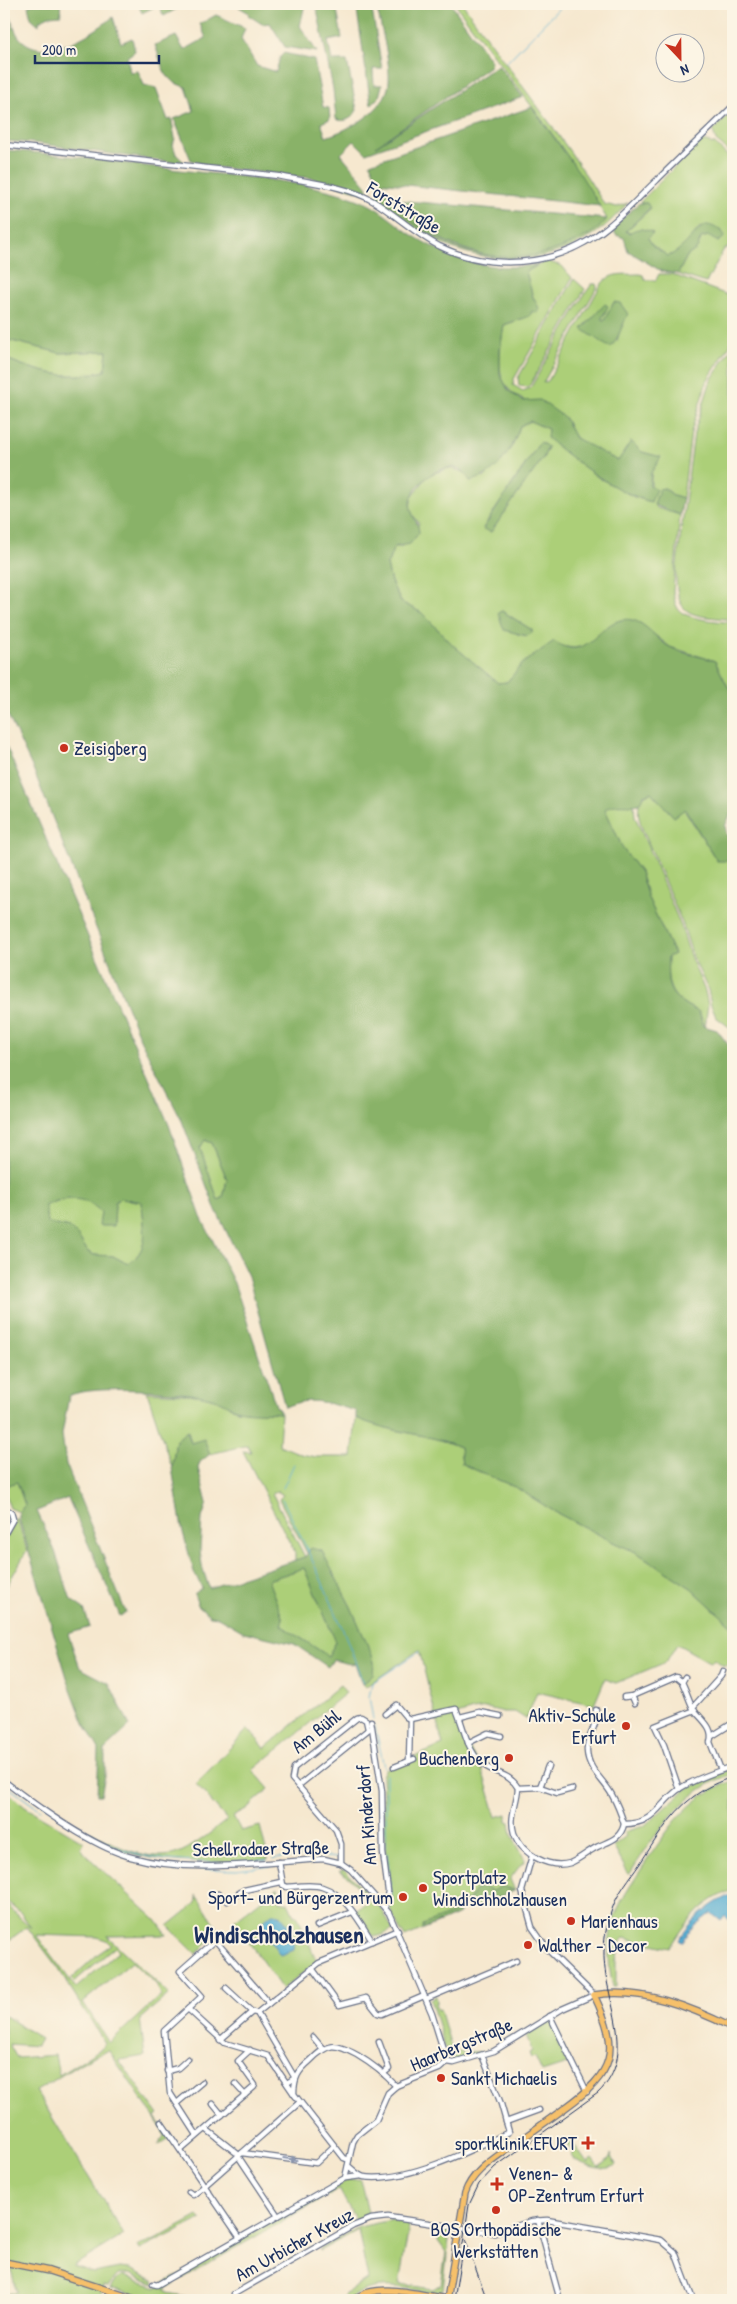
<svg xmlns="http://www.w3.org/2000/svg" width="737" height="2304" font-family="'Patrick Hand',sans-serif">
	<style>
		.green { fill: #accf78; stroke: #647f6b; fill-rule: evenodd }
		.forest { fill: #89b268; stroke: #527063; fill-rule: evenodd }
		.water { fill: #55add2; stroke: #386e98 }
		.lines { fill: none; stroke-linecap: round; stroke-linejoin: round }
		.stream { stroke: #55add2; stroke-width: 1 }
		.minor-casing { stroke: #687086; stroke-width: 7 }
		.major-casing { stroke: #687086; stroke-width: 8 }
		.minor { stroke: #fff; stroke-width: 4.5 }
		.major { stroke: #f6c06b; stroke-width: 5.5 }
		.tram { stroke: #1b2f5e; stroke-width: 1 }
		.oneway { fill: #8d97ae }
		.poi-dot { fill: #c8321e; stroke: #fcf5e5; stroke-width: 2 }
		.labels { text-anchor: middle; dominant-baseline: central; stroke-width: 4; stroke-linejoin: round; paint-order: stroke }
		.street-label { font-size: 19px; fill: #1b2f5e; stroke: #fcf5e5 }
		.poi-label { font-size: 19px; fill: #1b2f5e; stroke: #fcf5e5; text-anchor: start }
		.district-label { font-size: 24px; font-weight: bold; fill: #1b2f5e; stroke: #fcf5e5 }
	</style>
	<rect width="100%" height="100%" fill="#fcf5e5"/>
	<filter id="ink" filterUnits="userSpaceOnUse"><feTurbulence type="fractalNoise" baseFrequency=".02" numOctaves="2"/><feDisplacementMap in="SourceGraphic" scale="10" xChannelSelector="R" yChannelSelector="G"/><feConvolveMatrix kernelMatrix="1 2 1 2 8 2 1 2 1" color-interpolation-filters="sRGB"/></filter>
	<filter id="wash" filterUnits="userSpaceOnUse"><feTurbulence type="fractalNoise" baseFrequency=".0096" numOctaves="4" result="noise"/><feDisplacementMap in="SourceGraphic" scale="20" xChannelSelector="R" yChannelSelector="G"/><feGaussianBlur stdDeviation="1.12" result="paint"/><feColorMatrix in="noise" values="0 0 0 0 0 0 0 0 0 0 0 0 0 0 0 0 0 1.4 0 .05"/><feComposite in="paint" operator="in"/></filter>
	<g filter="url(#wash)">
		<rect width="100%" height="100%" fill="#f6e8cf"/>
		<!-- green -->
		<g class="green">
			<path d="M455,4h8c46,67 99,130 141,200l13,3 11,-4c-10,10 -19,21 -31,29 -66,47 -151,29 -209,-24l-1,-3c18,12 35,26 55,36 51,27 124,20 165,-22 -43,-77 -101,-144 -152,-215z"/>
			<path d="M733,110v45l-17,-14 -3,-10z"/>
			<path d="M701,141l14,3 18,17v85l-9,3 -18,34 -28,-9 9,-18 10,-7 4,-11 7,-2 -8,-9 -22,26 -10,3 -15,-10 -5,-8 5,-5h-24l-3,-2 24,-22 -3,-6h-8z"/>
			<path d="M546,261l16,5 10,12 -58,101 -1,6 10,6 8,-4 53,-92 8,-11h4l1,3 -54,96 5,-2 51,-93c10,-17 22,-13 40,-14l4,1 2,5h11l3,-6h12l62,23v43l-26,41 -16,51 -8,66 -10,-3 -8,-7 -5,1 -6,16 3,3 23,7 -7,76c1,7 2,14 6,19 8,10 42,11 54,13v67l-5,-3 -13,-26 -45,-14 -30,-24 -42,11 -10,11 -14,3 -14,-2 -36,17 -17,19 -9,1 -44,-37 -32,-33 -21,-11 -10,-20 -4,-17 7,-18h7l18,-23 -9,-14 1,-11 17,-24 22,-7 34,10 29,-33 7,-19 10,-5 18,8 16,23 35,26 35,19 17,5v-29l9,-16 -18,-5 -23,9c-11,-6 -37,-15 -44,-24 -5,-5 -6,-14 -11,-20 -7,-6 -19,-9 -28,-12 -44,-14 -38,-41 -32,-80l26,-9 3,-19 -7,-25zM614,302l7,25 -4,14 -32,-16 10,-9 11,-4 -4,6 2,3zM540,442l8,6 -5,10 -52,74 -8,-4zM502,611l30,19v3l-5,3 -10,-2 -19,-21z"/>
			<path d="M574,279l11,10 -55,96 -3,2 -8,-1 -1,-8z"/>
			<path d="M4,339l56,14 47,-2 -2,20c-38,10 -66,1 -101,-13z"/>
			<path d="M733,346v274c-41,-6 -57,1 -57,-49l18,-138 17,-53z"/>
			<path d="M651,792l23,25 10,-8 33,52 16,-10v179l-17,-13 -5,-12 -3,-15 -15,-33 -10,-32 -41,-97c-5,-15 -7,-29 9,-36z"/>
			<path d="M626,803l8,2 1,11 46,110 10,32 14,33 3,14 -3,22 -6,-15c-29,-14 -33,-23 -31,-56l6,-2 -26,-56 -8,-26 -17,-23 -18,-40 4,-3z"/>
			<path d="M204,1140l8,3 15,36 -4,19 -5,2 -18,-52z"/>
			<path d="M121,1198l21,4c1,26 11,44 -14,62l-15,-8 -19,-1 -6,-3 -10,-16 -8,-8 -23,-4 -2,-19c13,-4 34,-11 47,-2 8,5 15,16 22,23l1,-24z"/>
			<path d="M147,1392l52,3 19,5 18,10 45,3 -2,32 22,9 15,3h36l4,-39c34,15 72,15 104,29l2,17 55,24 38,24 60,31 21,9 55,36 42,39v39l-3,2 -4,-4 -2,2 -10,-7 -3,4 -34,-19 -11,18 -50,21 -11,-4 -11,26 -57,-13 -11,27 -11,-7h-11l-17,-4 -14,2 -16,5 5,22 20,32 14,48 11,-3v7l3,1 2,13 13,25 -1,4 -2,-1 -12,16 5,12 -6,-3 -39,8 -2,7h-11l2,11 -54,23 -2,-4h-2l-12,-26 2,-9 -6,-50 -3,-72 3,-7 58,-24 -24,-95 -54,37 -3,-3 11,-10 1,-12 -23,-55 -22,-42 -18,-17 -4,5 -28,-54 4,-4 -6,-4 -5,2 33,64 -10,3v-7l-52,-102 8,1 -3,-7 -38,9 -7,-14 -12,3 -3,-12 -12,9 -4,28z"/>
			<path d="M17,1482l8,23 -6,7 -9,-4 -6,-16v-9l1,3z"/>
			<path d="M17,1518l10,32 -23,41v-49z"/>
			<path d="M304,1568l32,74 -8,14 -47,-31 -13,-45z"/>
			<path d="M340,1685l6,8 -93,77 16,19 -23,20 -13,7 8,15 19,-5 8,33c-42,5 -104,6 -145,-8 -12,-5 -23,-12 -34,-19h3c23,14 55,30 83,22 15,-4 39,-24 52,-34l-31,-36 52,-55 17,19z"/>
			<path d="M733,1768v6c-51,16 -76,58 -104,101l-16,-29 13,-10 -2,-4 20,-6 42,-37z"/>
			<path d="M733,1781v109c-30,10 -47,32 -63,58l-46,-10 -3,3 -5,20v26h-3c-5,-22 -6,-43 0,-65 6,-21 19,-38 31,-57 24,-36 46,-71 89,-84z"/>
			<path d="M4,1789l21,18 59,35 -3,6 5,7 70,65 11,15 -60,1 62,58 -29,25 5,37 -26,4 39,55 -3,2 15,21 -12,7 6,-9 -2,-7 -53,-78c-14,0 -57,32 -73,40l88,144 -51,31 21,7 25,-5 11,1 23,11 2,4 -26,-10 -11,1 -10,11 -4,-1 -5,14 2,1h-90l-4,-6 10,-2 -6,-22 -7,2v-257l37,24 -4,7 -28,-2 8,14 38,-3 4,20 43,-27 3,-5 -47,-75 -31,-41 -23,17v-42l27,26 -10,-15 -17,-14zM36,1935l61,2 9,3 5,5 -13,9 -26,24 2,4 41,-35 4,4 -43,37zM132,1962l25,23 4,10 -52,48 -26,-41z"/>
			<path d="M344,1869l37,39 12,22c-13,5 -17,12 -27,-2l2,-1 -4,-7 -3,1 -7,-10 16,-11 -21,-23 -10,-6z"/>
			<path d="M278,1887l2,14 8,2 6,13 3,-1 20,47 -35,27 -48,-68zM279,1914l14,36 -13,5 -20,-31z"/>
			<path d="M196,1895l24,37 -24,22 -28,-28 26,-21 3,-4z"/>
			<path d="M436,1996l1,6 -2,1 2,7 3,-1 12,41c8,4 20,1 29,2l-25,8 -8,-2 -18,-59z"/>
			<path d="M551,2021l19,42 -28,9 -7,-15 -4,1 -2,-5 3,-2 -6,-15z"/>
			<path d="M570,2139l17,24 5,-4 6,8 13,-9v-4l5,11c-13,8 -30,0 -43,-6l-2,-4 3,-2 -8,-12z"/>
			<path d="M360,2179l9,38 -13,4 -17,-32 -175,100 3,4 39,7h-58l-37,-12 5,-8 7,-4 34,11 190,-107z"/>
			<path d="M198,2216l3,3 -61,31 -2,-4 15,-5z"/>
			<path d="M391,2220l16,3 2,3 -10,58 34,5 8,-5 5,-32 -8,-11 2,-10 5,-2 5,2 -7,58 -6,5c-28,-4 -64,-17 -87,6h-8l2,-5 24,-16 -10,-49 -39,21v-2l40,-22z"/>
		</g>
		<!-- forest -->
		<g class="forest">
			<path d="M4,4h3c3,9 6,25 12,33 24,29 73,-3 94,-20l8,26 11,-5 3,13 -8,6 3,15 8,-1 6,14 12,3 12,32 4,-1v3l3,16 -2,7 3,9 8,8h-15l-134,-19 -31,-2z"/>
			<path d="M35,4h25l1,11 -12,1 -10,5v4l-8,-7 -3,-12z"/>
			<path d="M138,4h47l-21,12 -6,-11 -16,8z"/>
			<path d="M239,4h66l-5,22 17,26 -32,-5 -15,-24 -8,1 -14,-9 1,-2 -10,-6z"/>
			<path d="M316,4h20l6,34 -14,3 4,20h15l10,49c-5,9 -12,13 -21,9l-3,-30z"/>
			<path d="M356,4h15l11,65h-9l1,16h8l-3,12 -8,8z"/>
			<path d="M376,4h75l40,57 -1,5 -114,80 122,-81 25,32 -157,56 -12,-12 -13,13 26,32 2,6 -4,1 -54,-15 -105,-12 -15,-6 -17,-41 20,-8 -8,-24c-24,-6 -23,-21 -31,-42l21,-9 8,14 22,-12 -6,-14 16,-9 29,13 -4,11 16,27 19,6 4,-15 4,-4 30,7 9,47 6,1 1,11 -9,4 5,14c23,-8 55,-23 62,-49 5,-18 -8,-64 -12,-84z"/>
			<path d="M532,107l49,68 19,31 -221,-24 -9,-19z"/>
			<path d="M4,150c61,4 122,14 184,21 54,6 129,10 178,32 15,7 29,20 43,30 38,25 82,41 129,31l-12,8 7,25 6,11 -2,5 -5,-2 -2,5 -26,9 -4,25v24l8,16 14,11 18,-1 24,17 11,21 43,23 13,-20 11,11 19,5 -10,16 -1,12 6,4 -5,13c-38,-11 -74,-39 -104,-64l1,-9 -18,-8 -10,5c-8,24 -23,50 -50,55 -2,-3 -5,-8 -7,-10 -18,-12 -48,11 -52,29 -3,13 8,21 8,33l-9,11 -16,3 -7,18 4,17 10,20 21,11 32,33 44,37 9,-1 16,-19 31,-22c33,23 42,-16 67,-21 22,-5 33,19 49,27 13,7 31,9 45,14l13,26 5,3v120l-8,16 2,10 6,5v10l-5,10h-11l-32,-52 -11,8 -23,-25 -7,3 -5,9c-9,3 -24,-3 -34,5l18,40 17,23 8,26 26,56 -6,3c-2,33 1,40 31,55l4,14 14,4 16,21v576l-42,-39 -55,-36 -21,-9 -60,-31 -38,-24 -55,-24 -2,-17c-32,-14 -70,-14 -104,-29v-7c-26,-7 -45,-16 -71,-4l-37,-131 -33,-68 -33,-87 -42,-82 -106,-268 -30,-64v-349c34,14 63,23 101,13l2,-20 -47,2 -56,-14zM205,1140l7,3 15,36 -4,19 -5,2 -18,-52z"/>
			<path d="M382,187l14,13 211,19c-9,13 -27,21 -41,27 -74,30 -132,-5 -190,-49z"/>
			<path d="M639,203h8l3,5 -24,23 3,2c9,-6 15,-5 24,0l-5,5 5,8 15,10c16,-5 30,-31 39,-31 4,0 11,4 15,6l3,6 -7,5 -10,-6 -7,2 -4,11 -10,7 -9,18 -17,-3 -33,-20 -4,-13 -8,-3 -2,-4v-5z"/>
			<path d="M614,302l6,1 8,11c-6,11 -9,24 -17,33l-4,-1 -25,-17 23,-25 3,2 -6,12 2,3z"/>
			<path d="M540,442l8,5 -5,11 -52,74 -8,-3z"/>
			<path d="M664,488l9,7 10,3 -3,17 -26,-10 5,-16z"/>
			<path d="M502,611l30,19v3l-5,3 -23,-6 -6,-17z"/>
			<path d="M4,741l165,384 32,92 33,66 42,123 5,7c-12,-1 -36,0 -46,-4 -8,-3 -15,-9 -24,-11 -25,-7 -121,-14 -142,-2l-7,38 4,30 60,149 -6,3 -52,-118 -31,13 18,40 16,49 13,9 6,18 -22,7 12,34 29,15 21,43 -25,23v27l-4,19h-4l2,-46 -15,-26 -15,-39 -50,-165v-7l6,-7 -8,-23 -12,4 -1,-3zM121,1198l21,4c1,26 10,45 -14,62l-15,-8 -19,-1 -6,-3 -10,-16 -8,-8 -23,-5 -2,-18c21,-8 39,-10 56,7l-2,14h15l1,-24z"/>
			<path d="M187,1431l4,12 13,-4 6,15 -10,8 -2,6 9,35 -5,15 -2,32 2,16 7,22 96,-31 6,-9 11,3 29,56 21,48 2,8 -1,11 -11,10 -7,-21 -5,1 -17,-4 -5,7 -34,-23 -50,-12 -26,-15 -8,-1 -12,-11 -4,-11 8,-6 -8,-16 -12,-43 -10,-61 4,-28zM304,1568l32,74 -8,14 -47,-31 2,-6 -15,-39z"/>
			<path d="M483,1886l9,5 10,-5 12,5 -42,18h-11l-4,6 -34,14v-4l32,-13 -1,-9 11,-3 3,3 6,-12z"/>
		</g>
		<!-- water -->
		<g class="water">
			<path d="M733,1894v11l-4,1 4,5v12l-8,-7 -4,5 -10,-8 -17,13 -12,16 -3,-2c13,-21 31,-37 54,-46z"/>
			<path d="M272,1914h7c10,9 17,22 14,36l-13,5 -20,-31z"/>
		</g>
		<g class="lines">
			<!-- stream -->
			<g class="stream">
				<path d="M506,63l57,-59"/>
				<path d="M283,1488l11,-24"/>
				<path d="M282,1499c31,61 59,120 81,184"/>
				<path d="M373,1719l-4,-22 3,-14 47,-31"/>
				<path d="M375,1726l9,41"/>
				<path d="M386,1774v75"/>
				<path d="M4,1776l20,16 61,38"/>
				<path d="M4,1784l36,26"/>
				<path d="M89,1833c43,27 81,28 130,30"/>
				<path d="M387,1853l5,44 -1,11"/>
				<path d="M288,1858l29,-2 19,2"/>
				<path d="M274,1859l8,-1"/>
				<path d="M226,1863l41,-3"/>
				<path d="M287,1865l36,-3 17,5"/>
				<path d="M185,1868l51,2 36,-4"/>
			</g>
		</g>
	</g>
	<g filter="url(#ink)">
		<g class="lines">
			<defs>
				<g id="minor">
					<path d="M4,145l274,31c29,6 70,10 95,25 23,14 43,33 66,45 51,25 113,21 159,-12 22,-15 40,-36 59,-54 25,-25 51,-49 76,-74"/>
					<path d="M4,1508l7,4 2,7 -9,16"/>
					<path d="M685,1677l-3,5c4,8 7,18 11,26 7,11 22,19 17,34l11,28"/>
					<path d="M632,1696l3,7"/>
					<path d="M624,1697l8,-1 44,-19 6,5"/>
					<path d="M693,1707l28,-31 2,-5"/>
					<path d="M385,1714l11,-9 10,12 4,2 46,-10c8,18 10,38 24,53 12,12 29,10 38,26 -1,15 -9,30 -4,45 7,21 35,36 56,30 10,-4 17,-11 27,-16 12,-6 24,-8 27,-23 -3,-10 -7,-20 -12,-29 -8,-15 -24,-25 -25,-44 -1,-14 11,-24 9,-41"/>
					<path d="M460,1717l20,-5 20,4"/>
					<path d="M371,1721l11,70 1,62 5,38 -3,17"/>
					<path d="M712,1736l21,-13"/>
					<path d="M468,1743l20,-10 13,3"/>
					<path d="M409,1761l1,-42"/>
					<path d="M394,1767l20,-8"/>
					<path d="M4,1781c31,24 89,66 127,76 63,18 130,5 193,2l17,4 10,7 38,43 43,101 15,48"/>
					<path d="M298,1786l71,-57"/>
					<path d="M540,1787l8,-21"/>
					<path d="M518,1788l22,-1 17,6 15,-4"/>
					<path d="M679,1789l-15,-44 -9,-19 40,-16"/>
					<path d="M624,1824c31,0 34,-20 55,-35 15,-10 37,-17 54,-23"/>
					<path d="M279,1862l4,23 4,2c12,-1 25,-3 35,0 23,7 38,35 50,54"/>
					<path d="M341,1863v-19l-5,-14 -44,-51 2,-11 63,-50 4,-1 5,3 2,9"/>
					<path d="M218,1894l9,7 17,-11 37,-8"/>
					<path d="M317,1926l35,-14"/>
					<path d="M312,1968l27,37 27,-7 12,15 4,1 42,-18"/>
					<path d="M226,1988l26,24"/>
					<path d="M426,1999l90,-38"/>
					<path d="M188,2009l37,34 43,13 26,38"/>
					<path d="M257,2013l62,-50 79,-33"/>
					<path d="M550,2016l37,76"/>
					<path d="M313,2037l10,12"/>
					<path d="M220,2040l32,-28 5,1 38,65 -8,5"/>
					<path d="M379,2042l10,27 -5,4"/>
					<path d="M167,2071l11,-3 10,-9"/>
					<path d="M235,2084l10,11"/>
					<path d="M177,2103l25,-21"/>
					<path d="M213,2104l9,11"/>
					<path d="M161,2122l79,116"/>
					<path d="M506,2122l33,-12"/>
					<path d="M206,2129l33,26"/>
					<path d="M197,2135l-27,-42 -6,-62 38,-35 -22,-25 35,-31 54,63"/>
					<path d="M181,2150l73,-63 1,-2 -17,-24 12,-11"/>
					<path d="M242,2153l74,10 18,-17"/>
					<path d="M238,2156l40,60"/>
					<path d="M349,2160l-5,-2 -50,-64c0,-16 4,-23 16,-33 19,-19 24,-18 47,-6 15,9 27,18 39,31"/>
					<path d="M348,2166c5,3 10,10 16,11 41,6 108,-27 145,-45l-8,-28 -19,-49"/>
					<path d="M346,2178l15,-2"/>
					<path d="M189,2192l4,3 9,-7 98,-86"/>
					<path d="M538,2220l22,80"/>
					<path d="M153,2284l4,1 188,-107 8,-36 4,-7 19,-15 12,-27 8,-7 43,-17 8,-7 7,1 40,-12 68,-42 32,-14 -46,-45 -16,-23 -10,-36 10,-35"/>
					<path d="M234,2294l119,-68 18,-7 17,-2 107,16 37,-12 15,-1 114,20 14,12 18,48"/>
				</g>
				<g id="major">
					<path d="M4,2262l45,9 89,29"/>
					<path d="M354,2300c21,-19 66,-5 93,-1"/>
					<path d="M447,2300l18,-107c7,-20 24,-31 41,-43 20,-14 40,-28 59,-42 50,-36 56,-57 29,-113 47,-8 97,12 139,33"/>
				</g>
			</defs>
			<!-- minor casing -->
			<use href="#minor" class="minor-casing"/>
			<!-- major casing -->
			<use href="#major" class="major-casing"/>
			<!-- minor -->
			<use href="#minor" class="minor"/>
			<!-- major -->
			<use href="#major" class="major"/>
			<!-- tram -->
			<g class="tram">
				<path d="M465,2239l22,61"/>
				<path d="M454,2300l15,-95 10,-21 16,-17 103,-74c42,-40 5,-93 6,-141 0,-17 4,-33 10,-48 6,-14 16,-26 25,-39 16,-24 30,-50 54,-68 12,-9 26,-16 40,-20"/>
			</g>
		</g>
		<!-- one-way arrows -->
		<defs><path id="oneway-solid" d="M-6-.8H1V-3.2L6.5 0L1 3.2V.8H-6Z" transform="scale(1.25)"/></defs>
		<use class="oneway" href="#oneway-solid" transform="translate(290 2159) rotate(8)"/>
	</g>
	<!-- markers -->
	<g class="poi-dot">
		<circle cx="64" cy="748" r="5"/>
		<circle cx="626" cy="1726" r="5"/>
		<circle cx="509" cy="1758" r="5"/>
		<circle cx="423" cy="1888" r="5"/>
		<circle cx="403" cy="1897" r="5"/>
		<circle cx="571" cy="1921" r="5"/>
		<circle cx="528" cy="1945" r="5"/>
		<circle cx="441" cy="2078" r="5"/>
		<path d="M585.5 2135.5h5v5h5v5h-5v5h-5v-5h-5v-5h5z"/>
		<path d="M494.5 2176.5h5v5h5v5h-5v5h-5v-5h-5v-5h5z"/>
		<circle cx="496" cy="2210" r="5"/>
	</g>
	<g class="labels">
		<!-- street labels -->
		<g class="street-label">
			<text transform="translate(404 207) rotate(31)">Forststraße</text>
			<text transform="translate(316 1731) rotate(-39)">Am Bühl</text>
			<text transform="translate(366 1815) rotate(-94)">Am Kinderdorf</text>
			<text transform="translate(261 1848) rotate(-1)">Schellrodaer Straße</text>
			<text transform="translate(461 2044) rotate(-23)">Haarbergstraße</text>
			<text transform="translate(294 2244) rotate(-29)">Am Urbicher Kreuz</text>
		</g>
		<!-- poi labels -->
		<g class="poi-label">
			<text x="74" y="748">Zeisigberg</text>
			<text x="616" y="1715" text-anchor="end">Aktiv-Schule<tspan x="616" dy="22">Erfurt</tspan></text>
			<text x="499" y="1758" text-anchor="end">Buchenberg</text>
			<text x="433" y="1877">Sportplatz<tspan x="433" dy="22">Windischholzhausen</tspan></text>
			<text x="393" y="1897" text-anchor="end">Sport- und Bürgerzentrum</text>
			<text x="581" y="1921">Marienhaus</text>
			<text x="538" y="1945">Walther - Decor</text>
			<text x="451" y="2078">Sankt Michaelis</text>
			<text x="577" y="2143" text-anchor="end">sportklinik.EFURT</text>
			<text x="508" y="2173">Venen- &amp;<tspan x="508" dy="22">OP-Zentrum Erfurt</tspan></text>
			<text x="496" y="2229" text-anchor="middle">BOS Orthopädische<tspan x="496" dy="22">Werkstätten</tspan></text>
		</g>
		<!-- district labels -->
		<g class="district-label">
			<text x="279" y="1934">Windischholzhausen</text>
		</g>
	</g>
	<!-- margin -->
	<rect width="737" height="2304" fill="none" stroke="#fcf5e5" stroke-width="20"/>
	<!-- north arrow -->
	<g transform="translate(680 58) rotate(158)"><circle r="24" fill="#fcf5e5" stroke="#a2a6af"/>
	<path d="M0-4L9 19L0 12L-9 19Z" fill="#c8321e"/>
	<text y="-8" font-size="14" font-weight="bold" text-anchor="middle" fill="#1b2f5e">N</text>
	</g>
	<!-- scale -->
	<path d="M35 55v8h124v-8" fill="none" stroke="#1b2f5e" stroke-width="2.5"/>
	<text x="42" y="55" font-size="15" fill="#1b2f5e" stroke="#fcf5e5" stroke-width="4" paint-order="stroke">200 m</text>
</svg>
